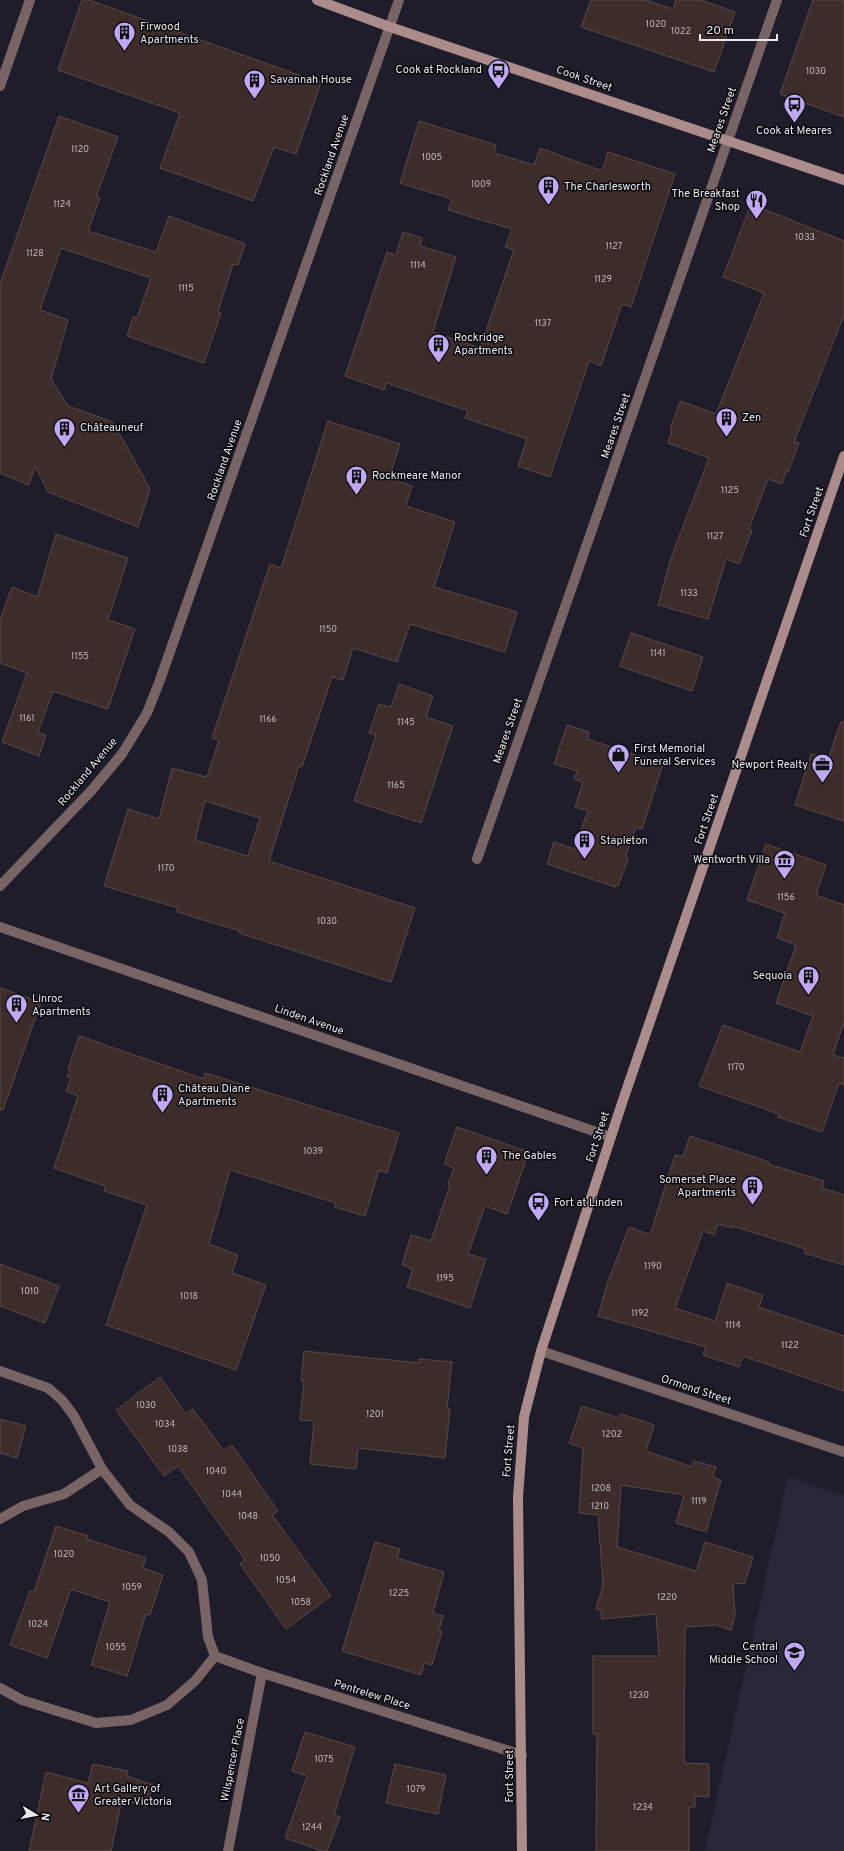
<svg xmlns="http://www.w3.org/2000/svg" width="844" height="1851" font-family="Overpass,sans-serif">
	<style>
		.built { fill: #292839 }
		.building { fill: #3c2d2a; stroke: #5a4946; fill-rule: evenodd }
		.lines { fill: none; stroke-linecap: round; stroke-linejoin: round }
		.minor { stroke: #786464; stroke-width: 10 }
		.tertiary { stroke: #786464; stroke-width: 10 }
		.secondary { stroke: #ab8c8b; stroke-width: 10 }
		.labels { text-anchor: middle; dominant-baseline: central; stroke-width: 3; stroke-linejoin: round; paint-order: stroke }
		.number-label { font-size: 9px; fill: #beb9bf }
		.poi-label { font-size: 11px; fill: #e9e8f1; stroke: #08080d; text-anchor: start }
		.street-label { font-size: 11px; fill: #e9e8f1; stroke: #08080d }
	</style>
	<rect width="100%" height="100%" fill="#1e1d29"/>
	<!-- built -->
	<path class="built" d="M788,1477l56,19v355h-139z"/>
	<!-- building -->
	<g class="building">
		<path d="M82,0h7l232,83 -25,71 -22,-7 -21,54 -93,-33 20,-55 -122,-43z"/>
		<path d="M591,0h55l27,9 3,-9h24l35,12 -21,60 -133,-45z"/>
		<path d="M813,0h31v117l-64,-23z"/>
		<path d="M59,116l59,21 -22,60 4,1 -12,33 68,21 13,-36 76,28 -7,21 -5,-1 -15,48 3,1 -17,50 -77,-27 6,-19 4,1 14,-40 -90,-30 -21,62 28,10 -17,59 17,27 45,16 37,67 -12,38 -90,-35 -13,-26 -6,19 -29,-12v-189z"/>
		<path d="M419,121l77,24 -2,8 40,12 6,-17 62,23 6,-19 67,22 -44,133 -9,-3 -21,62 -12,-5 -39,116 -32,-11 9,-27 -62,-21 3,-7 -81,-28 -3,7 -39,-14 42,-124 9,3 7,-23 19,6 -2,8 36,11 -23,75 47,16 34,-98 -9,-3 7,-18 -64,-19 4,-11 -52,-16z"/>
		<path d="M751,204l93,37v74l-50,127 5,1 -11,29 -2,-1 -4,13 -14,-5 -19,50 3,1 -13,34 -13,-5 -18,60 -50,-14 13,-47 38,-100 -41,-15 4,-12 -2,-1 10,-29 36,13 48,-121 -41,-16z"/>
		<path d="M328,421l72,23 -11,34 23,8 -6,20 49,16 -21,65 83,25 -12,40 -95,-28 -13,38 -44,-14 -10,32 -11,-3 -30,90 -3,-1 -30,95 146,47 -24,74 -152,-49 1,-2 -63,-19 1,-4 -74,-22 24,-77 31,10 13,-51 35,9 12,-37 -7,-2 58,-174 11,4zM205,801l55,17 -12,38 -53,-16z"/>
		<path d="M56,534l72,24 -20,62 27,9 -27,80 -55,-18 -15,41 8,3 -7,21 -37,-14 25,-69 -27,-10v-43l12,-33 25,10z"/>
		<path d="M631,633l72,24 -11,34 -72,-25z"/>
		<path d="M399,684l34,12 -7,21 27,9 -32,97 -67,-22 22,-66 -7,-2 10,-29 12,3z"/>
		<path d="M841,722h3v99l-49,-16 16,-51 17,5z"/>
		<path d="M567,725l22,7 -2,7 76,25 -21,65 -6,-2 -10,28 2,4 -10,27 -2,-1 -1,2 -68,-23 7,-22 20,7 14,-38 -13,-4 8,-25 -9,-3 3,-8 -23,-7z"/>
		<path d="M766,844l60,21 -10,30 28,10v117l-11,33 11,3v27l-5,-2 -17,49 -44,-15 1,-3 -80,-28 24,-61 77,27 13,-36 -37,-13 20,-58 -19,-7 8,-25 -38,-13z"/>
		<path d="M0,988l41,14 -38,108h-3z"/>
		<path d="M79,1036l125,43 1,-6 194,60 -12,40 -8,-3 -14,46 -30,-9 1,-4 -106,-33 -21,74 29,11 -6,18 34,12 -30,85 -130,-45 41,-120 -43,-14 1,-5 -51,-18 24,-72 -12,-5 5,-13 -4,-1 3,-7 -2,-1z"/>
		<path d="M457,1127l72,25 -22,62 -22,-8 -17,48 18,5 -16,49 -63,-21 6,-18 -11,-4 9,-30 20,6 19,-56 -2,-1 6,-16 -10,-4z"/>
		<path d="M690,1136l79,26 -1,2 56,17 -2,7 22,7v70l-40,-12 2,-4 -73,-23 -1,2 -14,-4 -4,11 -11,-4 -28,77 40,13 12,-38 36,12 -4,12 85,29v55l-101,-35 -4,11 -36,-12 3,-8 -108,-31 9,-32 22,-57 21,8 25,-80 8,2z"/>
		<path d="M0,1264l59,22 -14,37 -45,-17z"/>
		<path d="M304,1351l115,12v-4l33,3 -5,46 3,1 -5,49 -87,-10 -2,21 -46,-5 4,-43 -14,-1 4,-39h-3z"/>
		<path d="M160,1377l26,37 7,-5 31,42 8,-6 46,66 -6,4 59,81 -45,33 -46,-65 5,-4 -67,-94 -14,10 -48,-66z"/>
		<path d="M582,1406l37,12 2,-4 33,11 -8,26 46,16 2,-6 22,6 -3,10 8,3 -15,52 -30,-9 8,-28 -63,-10 -4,62 79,24 9,-29 48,15 -8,26 -12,1 2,31 -4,15 -16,-5 -30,2 -1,136 25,1v33l-14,-1v11h-6v44h-93l1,-117h-4v-78h66l-3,-42 -54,5 -1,-9 -5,-1 7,-24 -5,-70 -19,-2 4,-65 -14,-5z"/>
		<path d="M0,1419l26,7 -9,32 -17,-5z"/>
		<path d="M56,1526l32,10 -1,3 59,19 -3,10 20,7 -13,40 -4,-1 -19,62 -36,-11 19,-63 -39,-13 -24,69 -37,-13 20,-54 4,1z"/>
		<path d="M375,1542l25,7 -3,9 47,14 -11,41 10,3 -4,14 3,1 -10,34 -8,-2 -3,12 -79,-24z"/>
		<path d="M305,1732l50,15 -21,68 6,2 -13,34h-5l-37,-13 22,-62 -15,-5z"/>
		<path d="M93,1764l35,7 -1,5 26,9 -7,22 -24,-8 -11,52h-82l17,-79 42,11z"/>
		<path d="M395,1764l51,11 -8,39 -52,-11z"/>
	</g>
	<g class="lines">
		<!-- minor -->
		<g class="minor">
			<path d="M0,86l30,-86"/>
			<path d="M477,859l300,-859"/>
			<path d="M0,927l611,210"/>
			<path d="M541,1351l303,101"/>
			<path d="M0,1371l48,17 14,12 12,16 28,53"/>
			<path d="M0,1519l23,-13 41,-12 38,-25 28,36 39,27 20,20 13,28 6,57 7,19 -20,25 -28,24 -36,15 -35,3 -74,-23 -22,-12"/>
			<path d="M215,1656l47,17 260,82"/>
			<path d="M228,1851l34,-178"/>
		</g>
		<!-- tertiary -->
		<path class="tertiary" d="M0,886l91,-95 31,-37 25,-41 13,-33 239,-680"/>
		<!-- secondary -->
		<g class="secondary">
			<path d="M317,0l73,27 454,153"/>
			<path d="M522,1851l-4,-354 6,-80 17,-66 81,-248 222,-647"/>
		</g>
	</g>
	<!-- icons -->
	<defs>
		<symbol id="building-pin" viewBox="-11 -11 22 30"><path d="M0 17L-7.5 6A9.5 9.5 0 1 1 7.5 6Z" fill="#bfa9f4" stroke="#08080d"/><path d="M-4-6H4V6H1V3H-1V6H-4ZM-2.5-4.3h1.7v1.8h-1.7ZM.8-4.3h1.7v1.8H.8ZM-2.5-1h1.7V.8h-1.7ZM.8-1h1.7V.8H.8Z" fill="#111"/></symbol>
		<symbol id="bus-pin" viewBox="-11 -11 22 30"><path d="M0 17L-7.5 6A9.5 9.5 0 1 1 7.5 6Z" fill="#bfa9f4" stroke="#08080d"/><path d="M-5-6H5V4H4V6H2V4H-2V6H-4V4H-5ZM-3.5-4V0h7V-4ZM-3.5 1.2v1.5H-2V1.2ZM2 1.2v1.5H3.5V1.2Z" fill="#111"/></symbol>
		<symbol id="restaurant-pin" viewBox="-11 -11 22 30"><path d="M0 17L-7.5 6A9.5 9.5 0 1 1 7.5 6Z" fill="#bfa9f4" stroke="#08080d"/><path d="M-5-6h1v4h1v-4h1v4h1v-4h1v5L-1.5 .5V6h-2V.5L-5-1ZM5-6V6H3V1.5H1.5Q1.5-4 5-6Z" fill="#111"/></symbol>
		<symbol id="shop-pin" viewBox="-11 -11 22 30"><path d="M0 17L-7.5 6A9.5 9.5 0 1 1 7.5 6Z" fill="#bfa9f4" stroke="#08080d"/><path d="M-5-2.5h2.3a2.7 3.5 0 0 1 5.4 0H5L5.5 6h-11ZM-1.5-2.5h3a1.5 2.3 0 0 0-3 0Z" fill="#111"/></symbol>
		<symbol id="office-pin" viewBox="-11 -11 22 30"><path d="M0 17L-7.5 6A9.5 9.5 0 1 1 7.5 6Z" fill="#bfa9f4" stroke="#08080d"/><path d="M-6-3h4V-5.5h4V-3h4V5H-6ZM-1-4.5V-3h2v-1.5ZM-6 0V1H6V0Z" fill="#111"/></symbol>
		<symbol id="museum-pin" viewBox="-11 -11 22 30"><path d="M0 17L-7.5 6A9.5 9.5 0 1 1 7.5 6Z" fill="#bfa9f4" stroke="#08080d"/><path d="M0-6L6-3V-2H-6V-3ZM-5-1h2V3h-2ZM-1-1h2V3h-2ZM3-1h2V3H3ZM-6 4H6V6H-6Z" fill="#111"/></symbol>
		<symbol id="school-pin" viewBox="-11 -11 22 30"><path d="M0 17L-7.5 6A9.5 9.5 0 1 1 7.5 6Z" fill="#bfa9f4" stroke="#08080d"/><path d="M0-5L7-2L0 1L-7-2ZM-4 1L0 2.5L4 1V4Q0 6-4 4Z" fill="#111"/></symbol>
	</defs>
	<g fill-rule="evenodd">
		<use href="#building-pin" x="112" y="20" width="25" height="34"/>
		<use href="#bus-pin" x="486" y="58" width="25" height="34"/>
		<use href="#building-pin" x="242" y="68" width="25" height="34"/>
		<use href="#bus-pin" x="782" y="92" width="25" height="34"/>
		<use href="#building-pin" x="536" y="174" width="25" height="34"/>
		<use href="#restaurant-pin" x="744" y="188" width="25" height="34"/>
		<use href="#building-pin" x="426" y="332" width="25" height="34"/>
		<use href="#building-pin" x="714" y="406" width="25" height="34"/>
		<use href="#building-pin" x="52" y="416" width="25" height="34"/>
		<use href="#building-pin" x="344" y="464" width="25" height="34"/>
		<use href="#shop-pin" x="606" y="742" width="25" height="34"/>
		<use href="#office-pin" x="810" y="752" width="25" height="34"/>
		<use href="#building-pin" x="572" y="828" width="25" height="34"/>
		<use href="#museum-pin" x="772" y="848" width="25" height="34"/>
		<use href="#building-pin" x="796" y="964" width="25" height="34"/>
		<use href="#building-pin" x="4" y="992" width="25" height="34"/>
		<use href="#building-pin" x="150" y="1082" width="25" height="34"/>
		<use href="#building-pin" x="474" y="1144" width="25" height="34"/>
		<use href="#building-pin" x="740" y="1174" width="25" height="34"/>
		<use href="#bus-pin" x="526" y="1190" width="25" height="34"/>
		<use href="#school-pin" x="782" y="1640" width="25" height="34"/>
		<use href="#museum-pin" x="66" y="1782" width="25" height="34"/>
	</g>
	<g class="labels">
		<!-- number labels -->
		<g class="number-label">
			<text x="656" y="24">1020</text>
			<text x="681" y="31">1022</text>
			<text x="816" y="71">1030</text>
			<text x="80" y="149">1120</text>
			<text x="432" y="157">1005</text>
			<text x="481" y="184">1009</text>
			<text x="62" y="204">1124</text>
			<text x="805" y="237">1033</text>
			<text x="614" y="246">1127</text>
			<text x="35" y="253">1128</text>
			<text x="418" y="265">1114</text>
			<text x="603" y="279">1129</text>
			<text x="186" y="288">1115</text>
			<text x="543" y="323">1137</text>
			<text x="730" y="490">1125</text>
			<text x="715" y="536">1127</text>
			<text x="689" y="593">1133</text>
			<text x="328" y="629">1150</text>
			<text x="658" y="653">1141</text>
			<text x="80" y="656">1155</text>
			<text x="27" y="718">1161</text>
			<text x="268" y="719">1166</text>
			<text x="406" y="722">1145</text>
			<text x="396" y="785">1165</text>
			<text x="166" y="868">1170</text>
			<text x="786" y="897">1156</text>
			<text x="327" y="921">1030</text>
			<text x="736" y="1067">1170</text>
			<text x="313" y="1151">1039</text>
			<text x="653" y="1266">1190</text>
			<text x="445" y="1278">1195</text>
			<text x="30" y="1291">1010</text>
			<text x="189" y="1296">1018</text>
			<text x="640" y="1313">1192</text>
			<text x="733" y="1325">1114</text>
			<text x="790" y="1345">1122</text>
			<text x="146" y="1405">1030</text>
			<text x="375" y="1414">1201</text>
			<text x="165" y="1424">1034</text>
			<text x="612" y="1434">1202</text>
			<text x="178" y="1449">1038</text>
			<text x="216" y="1471">1040</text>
			<text x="601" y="1488">1208</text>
			<text x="232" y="1494">1044</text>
			<text x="699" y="1501">1119</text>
			<text x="600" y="1506">1210</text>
			<text x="248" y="1516">1048</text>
			<text x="64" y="1554">1020</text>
			<text x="270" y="1558">1050</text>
			<text x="286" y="1580">1054</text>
			<text x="132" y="1587">1059</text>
			<text x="399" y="1593">1225</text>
			<text x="667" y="1597">1220</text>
			<text x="301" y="1602">1058</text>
			<text x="38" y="1624">1024</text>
			<text x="116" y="1647">1055</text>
			<text x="639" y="1695">1230</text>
			<text x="324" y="1759">1075</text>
			<text x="416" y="1789">1079</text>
			<text x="643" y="1807">1234</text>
			<text x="312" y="1827">1244</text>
		</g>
		<!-- poi labels -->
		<g class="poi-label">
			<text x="140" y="27">Firwood<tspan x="140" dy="13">Apartments</tspan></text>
			<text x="482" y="70" text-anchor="end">Cook at Rockland</text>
			<text x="270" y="80">Savannah House</text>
			<text x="794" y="131" text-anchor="middle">Cook at Meares</text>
			<text x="564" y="187">The Charlesworth</text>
			<text x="740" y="194" text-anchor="end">The Breakfast<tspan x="740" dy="13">Shop</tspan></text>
			<text x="454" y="338">Rockridge<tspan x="454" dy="13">Apartments</tspan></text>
			<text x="742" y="418">Zen</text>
			<text x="80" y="428">Châteauneuf</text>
			<text x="372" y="476">Rockmeare Manor</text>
			<text x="634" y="749">First Memorial<tspan x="634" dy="13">Funeral Services</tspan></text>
			<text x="808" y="765" text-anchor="end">Newport Realty</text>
			<text x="600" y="841">Stapleton</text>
			<text x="770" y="860" text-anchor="end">Wentworth Villa</text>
			<text x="792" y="976" text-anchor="end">Sequoia</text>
			<text x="32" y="999">Linroc<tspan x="32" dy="13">Apartments</tspan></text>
			<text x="178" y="1089">Château Diane<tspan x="178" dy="13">Apartments</tspan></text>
			<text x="502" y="1156">The Gables</text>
			<text x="736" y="1180" text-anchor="end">Somerset Place<tspan x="736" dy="13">Apartments</tspan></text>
			<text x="554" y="1203">Fort at Linden</text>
			<text x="778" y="1647" text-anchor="end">Central<tspan x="778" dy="13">Middle School</tspan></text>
			<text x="94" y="1789">Art Gallery of<tspan x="94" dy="13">Greater Victoria</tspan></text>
		</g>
		<!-- street labels -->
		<g class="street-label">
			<text transform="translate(584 79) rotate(19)">Cook Street</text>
			<text transform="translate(722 120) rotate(-71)">Meares Street</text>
			<text transform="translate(332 155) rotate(-71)">Rockland Avenue</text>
			<text transform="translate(616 426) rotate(-71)">Meares Street</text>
			<text transform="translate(225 460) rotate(-71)">Rockland Avenue</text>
			<text transform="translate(812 512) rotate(-71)">Fort Street</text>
			<text transform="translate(508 731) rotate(-71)">Meares Street</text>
			<text transform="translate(88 772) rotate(-50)">Rockland Avenue</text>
			<text transform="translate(707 819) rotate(-71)">Fort Street</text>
			<text transform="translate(309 1020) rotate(19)">Linden Avenue</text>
			<text transform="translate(598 1137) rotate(-72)">Fort Street</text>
			<text transform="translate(696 1390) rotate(18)">Ormond Street</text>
			<text transform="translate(509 1451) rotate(-85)">Fort Street</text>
			<text transform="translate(372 1695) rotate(17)">Pentrelew Place</text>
			<text transform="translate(233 1760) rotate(-79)">Wilspencer Place</text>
			<text transform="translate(510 1776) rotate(-90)">Fort Street</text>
		</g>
	</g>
	<!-- north arrow -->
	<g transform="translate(36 1815) rotate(100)" stroke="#08080d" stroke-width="3" paint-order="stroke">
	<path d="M0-3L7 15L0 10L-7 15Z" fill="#e9e8f1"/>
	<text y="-6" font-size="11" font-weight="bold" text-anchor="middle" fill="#e9e8f1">N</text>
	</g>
	<!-- scale -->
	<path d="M700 34v6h77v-6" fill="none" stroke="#e9e8f1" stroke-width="2"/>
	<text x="706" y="34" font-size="12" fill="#e9e8f1" stroke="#08080d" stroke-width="3" paint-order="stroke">20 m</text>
</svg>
